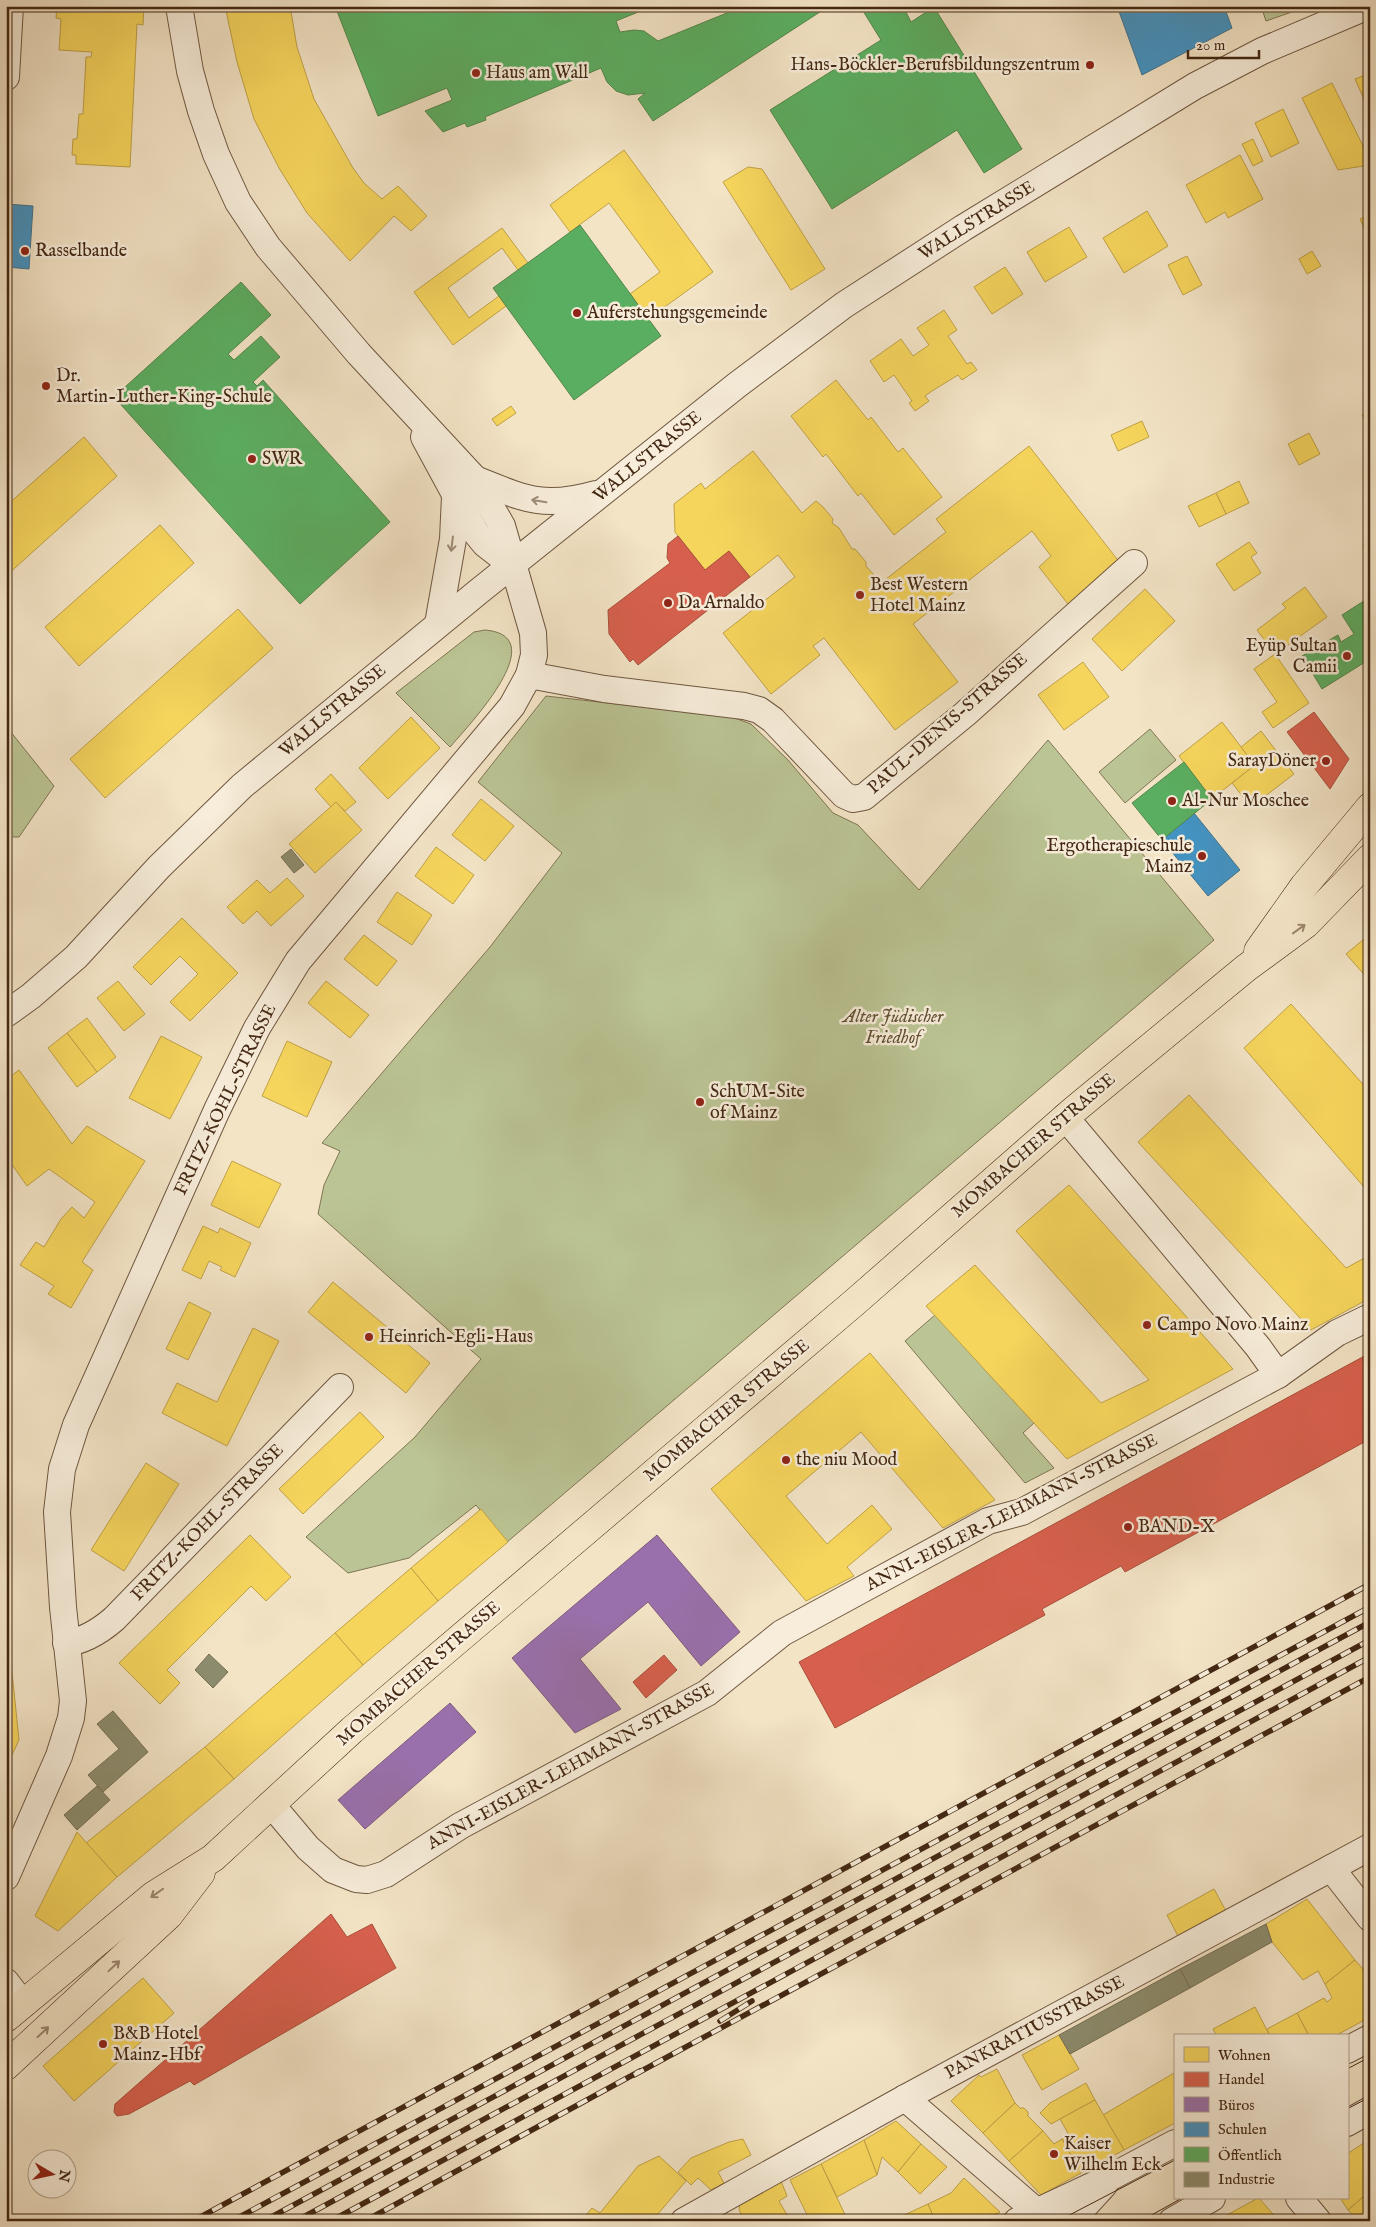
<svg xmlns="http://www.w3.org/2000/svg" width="1376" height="2227" font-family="'IM FELL English',serif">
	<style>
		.green { fill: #bbc494; stroke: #7f7654 }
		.homes { fill: #f6d55c; stroke: #c0a146 }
		.shops { fill: #d6604d; stroke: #aa4f3c }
		.offices { fill: #9970ab; stroke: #7f5a7d }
		.schools { fill: #4393c3; stroke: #43738e }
		.public { fill: #5aae61; stroke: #53864a }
		.industry { fill: #8c8c6e; stroke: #766e53 }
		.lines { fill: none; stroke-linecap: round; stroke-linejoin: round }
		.minor-casing { stroke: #6f5740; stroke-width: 28 }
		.major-casing { stroke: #432813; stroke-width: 29 }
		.minor { stroke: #f7edda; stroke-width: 26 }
		.major { stroke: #f3e4c6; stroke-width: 28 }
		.tram { stroke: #432813; stroke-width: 1 }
		.rail-casing { stroke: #432813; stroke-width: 5.5 }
		.rail { stroke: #f7edda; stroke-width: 4; stroke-dasharray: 11; stroke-linecap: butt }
		.oneway { stroke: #9d8a76 }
		.oneway2 { stroke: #9b866c }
		.poi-dot { fill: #8f2418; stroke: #f7edda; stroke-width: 2 }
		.labels { text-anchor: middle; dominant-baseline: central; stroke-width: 5; stroke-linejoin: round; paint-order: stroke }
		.poi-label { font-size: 18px; fill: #432813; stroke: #f7edda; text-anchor: start }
		.street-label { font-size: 18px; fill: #432813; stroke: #f7edda }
		.park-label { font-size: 18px; font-style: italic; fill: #614f33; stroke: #f7edda }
	</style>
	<rect width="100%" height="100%" fill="#f3e4c6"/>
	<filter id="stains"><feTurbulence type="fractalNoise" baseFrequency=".004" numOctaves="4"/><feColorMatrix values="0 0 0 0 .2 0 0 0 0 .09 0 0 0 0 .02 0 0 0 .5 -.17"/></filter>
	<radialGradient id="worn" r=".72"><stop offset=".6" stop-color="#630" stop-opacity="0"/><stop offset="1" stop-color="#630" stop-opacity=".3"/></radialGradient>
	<!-- green -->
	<g class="green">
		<path d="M1261,6h48l-43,15z"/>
		<path d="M485,630c70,6 -18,97 -35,117l-54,-54 78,-61z"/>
		<path d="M546,696l186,21 19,7 37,36 45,53 25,12 61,65 129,-150 166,200 -708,603 -30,-38 -67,53 -61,15 -42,-36 109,-100 66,-78 -163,-145 6,-29 16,-34 -18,-8 168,-196 72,-94 -84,-71z"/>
		<path d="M6,726l48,60 -35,51h-13z"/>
		<path d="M1150,729l26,31 -51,43 -26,-31z"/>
		<path d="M935,1315l99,108 -11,10 31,35 -29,15 -120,-142z"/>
	</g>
	<!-- homes -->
	<g class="homes">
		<path d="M57,6h87l-1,19 -6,-1 -7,143 -54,-3v-9h-4l1,-16h4l2,-25h4l3,-57h5l1,-5 -33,-2 2,-31 -5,-1z"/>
		<path d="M290,6l7,41 17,52 39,69 11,15 18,16 16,-13 29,30 -16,15 -17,-15 -44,45 -43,-48 -28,-45 -25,-49 -17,-57 -12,-56z"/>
		<path d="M1370,73v40l-15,-34z"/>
		<path d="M1332,83l38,77v5l-32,5 -36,-72z"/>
		<path d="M1283,109l16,34 -28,14 -16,-34z"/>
		<path d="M1253,139l10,22 -10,5 -11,-22z"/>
		<path d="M624,150l89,122 -65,47 -18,-25 30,-22 -51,-69 -39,29 -20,-27z"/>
		<path d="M1240,155l23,44 -35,19 -3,-6 -19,11 -20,-38z"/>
		<path d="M748,167l14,2 63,100 -34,21 -68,-108z"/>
		<path d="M1147,211l21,35 -44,27 -21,-35z"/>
		<path d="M1370,215v27l-10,-23z"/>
		<path d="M1069,227l18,30 -42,25 -18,-30z"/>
		<path d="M502,228l26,35 -10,7 -16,-22 -54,40 21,30 30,-22 7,10 -53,39 -39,-53z"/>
		<path d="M1312,251l9,15 -14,8 -8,-15z"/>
		<path d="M1187,256l15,29 -19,10 -15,-30z"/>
		<path d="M1005,267l18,27 -31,20 -18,-27z"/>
		<path d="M944,310l13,20 -9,6 19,28 4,-2 6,8 -15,10 -4,-5 -26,16 -7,5 4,5 -14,10 -6,-8 3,-2 -18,-26 -10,7 -14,-21 31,-22 12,17 16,-11 -12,-17z"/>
		<path d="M836,380l32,40 3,-3 27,35 5,-4 39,49 -48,38 -33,-42 -3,3 -32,-42 -3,3 -32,-41z"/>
		<path d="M511,406l5,7 -19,13 -5,-7z"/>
		<path d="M1370,410v16l-8,-11z"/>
		<path d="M1142,421l7,16 -31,14 -7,-16z"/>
		<path d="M1309,433l11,21 -21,11 -11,-21z"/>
		<path d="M84,437l33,39 -111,100v-70z"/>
		<path d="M1029,446l95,122 -53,40 -32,-41 12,-11 -19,-25 -119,93 45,58 -63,48 -71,-92 -11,8 7,9 -49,39 -48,-61 72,-56 -17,-22 -28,22 -21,-26 -24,19 -30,-38 -1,-28 27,-21 4,6 48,-38 49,62 14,-12 7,6 10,12 -1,4 7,5 13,21h3l11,13v4l15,17 65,-51 -10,-13z"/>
		<path d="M1239,481l10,22 -23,11 -10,-21z"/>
		<path d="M1216,493l10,21 -27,13 -11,-21z"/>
		<path d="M160,525l34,38 -115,103 -34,-39z"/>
		<path d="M1370,540v16l-7,-11z"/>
		<path d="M1249,542l8,11 -6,4 10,16 -27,18 -18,-27z"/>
		<path d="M1305,587l22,30 -52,37 -18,-24 29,-22 -4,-4z"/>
		<path d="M1145,589l30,32 -53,50 -30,-32z"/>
		<path d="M238,609l35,39 -168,150 -35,-39z"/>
		<path d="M1275,654l34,49 -36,25 -11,-16 15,-10 -23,-33z"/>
		<path d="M1083,662l26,35 -45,33 -26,-35z"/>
		<path d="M411,717l29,31 -52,51 -29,-31z"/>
		<path d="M1222,722l33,43 -43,34 -33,-43z"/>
		<path d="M1261,731l33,43 -43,33 -19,-24 23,-18 -14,-18z"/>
		<path d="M331,774l25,28 -11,9 -9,-9 -5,5 -16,-18z"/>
		<path d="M481,799l33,27 -29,35 -33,-26z"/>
		<path d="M336,802l26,28 -47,43 -26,-29z"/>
		<path d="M436,847l38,28 -21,29 -38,-28z"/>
		<path d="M287,878l17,18 -33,30 -14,-15 -14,13 -16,-17 30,-27 13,13z"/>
		<path d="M397,892l35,23 -20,30 -35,-23z"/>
		<path d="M182,918l56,55 -48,48 -20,-19 28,-28 -18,-18 -29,29 -18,-18z"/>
		<path d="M1370,934v47l-24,-27z"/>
		<path d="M364,935l33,26 -20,25 -33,-27z"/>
		<path d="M118,981l27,33 -21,17 -27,-33z"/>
		<path d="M326,981l43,34 -19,23 -42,-35z"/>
		<path d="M1291,1004l79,88v102l-126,-146z"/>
		<path d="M87,1018l29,39 -19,15 -30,-39z"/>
		<path d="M67,1033l30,39 -20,15 -29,-39z"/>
		<path d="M161,1036l41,21 -32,62 -41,-21z"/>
		<path d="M287,1041l45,21 -25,55 -45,-21z"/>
		<path d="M19,1070l53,74 15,-18 58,35 -63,101 11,8 -22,38 -23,-14 6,-8 -34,-21 16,-23 8,5 17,-28 11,-12 12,11 11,-16 -46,-33 -22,17 -21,-30v-76z"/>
		<path d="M1189,1095l157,173 24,-13v43l-59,32 -173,-188z"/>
		<path d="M232,1161l49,23 -22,44 -48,-23z"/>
		<path d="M1069,1185l164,184 -166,90 -141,-153 49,-41 126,138 48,-23 -133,-149z"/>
		<path d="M203,1226l15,7 2,-5 31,15 -16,34 -15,-7 2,-3 -13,-6 -8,18 -19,-9z"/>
		<path d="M333,1282l97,81 -24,30 -98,-81z"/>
		<path d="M189,1302l22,11 -23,47 -22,-11z"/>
		<path d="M253,1328l26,13 -52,105 -65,-33 15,-30 40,19z"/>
		<path d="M870,1353l125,147 -52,28 -82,-96 -75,64 41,48 45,-39 20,24 -45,38 7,9 -48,25 -95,-112z"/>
		<path d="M360,1412l24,25 -81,77 -24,-25z"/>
		<path d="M146,1463l33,21 -55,87 -33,-21z"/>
		<path d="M481,1509l27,33 -70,59 -27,-33z"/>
		<path d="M250,1535l41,42 -25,24 -15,-15 -84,84 13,13 -20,21 -41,-41z"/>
		<path d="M411,1568l27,33 -75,64 -28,-32z"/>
		<path d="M6,1613l13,127 -13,28z"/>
		<path d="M335,1633l28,32 -129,114 -29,-32z"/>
		<path d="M205,1747l29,32 -117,98 -31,-34z"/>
		<path d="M77,1832l40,45 -59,54 -23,-15z"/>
		<path d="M1214,1889l12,22 -48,25 -11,-21z"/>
		<path d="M1307,1899l48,61 -30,24 -7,-13 -15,9 -31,-38 -6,-18z"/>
		<path d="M1355,1960l15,17v40l-35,19h-26l-12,-23 27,-15 3,4 5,-4 -7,-14z"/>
		<path d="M143,1978l31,35 -100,88 -31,-35z"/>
		<path d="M1255,2007l15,29h-53l-4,-7z"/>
		<path d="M1297,2013l12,23h-39l-3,-7z"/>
		<path d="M1059,2035l20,34 -37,21 -20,-35z"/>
		<path d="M997,2069l18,34 -32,30 -32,-32 28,-26 2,2z"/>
		<path d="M1174,2073l1,50 -51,27 -21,-35z"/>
		<path d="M1086,2083l9,17 -44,24 -11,-11 10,-10z"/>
		<path d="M1095,2100l29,50 -43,23 -19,-34 7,-4 -9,-16z"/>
		<path d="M1015,2103l5,5h4l4,4v4l15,15 -34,30 -26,-28z"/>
		<path d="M896,2121l25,23 -23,28 -16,-15 -5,18 -13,-35z"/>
		<path d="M1043,2131l11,13 8,-5 19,34 -40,22 -32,-34z"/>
		<path d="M743,2139l8,16 -33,17 6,11 -13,7 -13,-12 -7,7 -13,-13 13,-14 38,-16z"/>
		<path d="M1370,2139v52l-22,19 -8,-12h7v-44z"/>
		<path d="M864,2140l13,35 -40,22 -16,-33z"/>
		<path d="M921,2144l26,23 -27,27 -22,-22z"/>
		<path d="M659,2156l27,25 -34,40h-71l11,-13 8,5 38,-47z"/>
		<path d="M821,2164l27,57h-38l-20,-41z"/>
		<path d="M964,2178l36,34 -17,9h-48l-7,-17 23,-11z"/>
		<path d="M781,2181l6,15 -8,5 8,14 -4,4 -38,2 -6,-11 1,-7z"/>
		<path d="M1370,2191v30h-12l-10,-11z"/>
		<path d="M1259,2198l20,23h-63l42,-23z"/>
		<path d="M928,2204l7,17h-30l-3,-5z"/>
	</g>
	<!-- shops -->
	<g class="shops">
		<path d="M678,536l27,34 24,-19 21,26 -112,88 -5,-6 -3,3 -21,-28 -1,-24 62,-47 -3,-5 1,-14z"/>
		<path d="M1314,712l35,47 -19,30 -43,-57z"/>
		<path d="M1370,1353v86l-245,133 -4,-6 -79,43 3,6 -210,113 -36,-66z"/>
		<path d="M664,1655l13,15 -31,28 -13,-16z"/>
		<path d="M331,1914l16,23 25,-13 24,44 -202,117 -4,-4 -61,33 -12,2 -3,-4 1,-8z"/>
	</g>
	<!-- offices -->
	<g class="offices">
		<path d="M657,1535l83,97 -39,34 -53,-64 -68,57 41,50 -46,24 -63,-75z"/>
		<path d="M450,1703l26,29 -111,97 -27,-29z"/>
	</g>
	<!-- schools -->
	<g class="schools">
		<path d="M1117,6h107l8,22 -90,47z"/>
		<path d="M6,198l1,6 26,2 -4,63 -23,-2z"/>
		<path d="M1194,813l46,57 -32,26 -46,-56z"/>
	</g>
	<!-- public -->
	<g class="public">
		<path d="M335,6h318l-37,15 4,11 14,-2 10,1 14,10 86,-35h34l1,3 4,-3h46l-176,115 -15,-22 7,-6 -17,2 -12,-4 -9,-9 -6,-14 -116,49 1,3 -19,7 -2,-4 -22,9 -18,-21 27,-11 -5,-12 -69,28z"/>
		<path d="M860,6h43l8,16 23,-15 88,142 -38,24 -27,-43 -125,79 -62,-99 111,-70z"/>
		<path d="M580,225l81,111 -87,64 -81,-112z"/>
		<path d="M241,282l30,33 -43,39 6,6 27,-24 19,21 -27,25 4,4 6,-6 127,142 -90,82 -186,-207z"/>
		<path d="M1370,597v62l-48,30 -20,-33 36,-21 3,7 13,-8 -12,-19z"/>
		<path d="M1184,762l28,37 -50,41 -30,-37z"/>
	</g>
	<!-- industry -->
	<g class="industry">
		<path d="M291,849l13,16 -10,8 -13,-16z"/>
		<path d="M209,1654l19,18 -15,16 -18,-18z"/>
		<path d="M113,1711l35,41 -45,40 -15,-17 31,-26 -22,-25z"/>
		<path d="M97,1786l13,14 -33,30 -13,-15z"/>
		<path d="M1266,1924l6,18 -82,46 -10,-19z"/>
		<path d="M1180,1969l10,19 -120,66 -11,-19z"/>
	</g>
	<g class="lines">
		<defs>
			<g id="minor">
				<path d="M6,77l4,-71"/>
				<path d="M424,437l52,96 9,11 27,21"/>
				<path d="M475,479c50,20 68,30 121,15"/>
				<path d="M438,624l15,-85 2,-43"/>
				<path d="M529,675l75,14 140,17 15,4 14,10 71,75 9,4 11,-2 101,-83 169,-151"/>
				<path d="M6,1014l25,-18 45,-39 83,-90 83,-81 236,-194 259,-207 107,-80 119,-77 232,-142 67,-35 106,-45"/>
				<path d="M1065,1117l193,230 20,28"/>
				<path d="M66,1643c19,-2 34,-12 48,-24l226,-232"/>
				<path d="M271,1804l37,44 25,22 23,9 11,1 19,-6 74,-48 247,-133 75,-60 206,-112 34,-9 256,-137 59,-42 33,-16"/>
				<path d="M1331,1868l39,50"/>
				<path d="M6,1877l53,-121 12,-38 2,-17 -10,-94 -6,-95 5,-43 14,-44 141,-315 40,-82 41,-67 214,-255 17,-31 5,-20 -1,-22 -31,-107 -27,-47 -116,-125 -91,-107 -30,-45 -22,-48 -15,-43 -11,-40 -11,-65"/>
				<path d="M6,1982l17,22"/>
				<path d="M1347,2050l23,-12"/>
				<path d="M905,2098l131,113"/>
				<path d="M1347,2123l23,-13"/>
				<path d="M1299,2198l19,23"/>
				<path d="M684,2221l221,-123 465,-251"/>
				<path d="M1017,2221l96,-45 62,-33"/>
				<path d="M1071,2221l33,-36"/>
				<path d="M1172,2221l40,-23"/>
			</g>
			<g id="major">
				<path d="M1258,951l46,-65 66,-79"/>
				<path d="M6,2018l148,-123 59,-37 139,-128 503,-428 219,-192 172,-142 60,-44 64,-66"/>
				<path d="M6,2066l163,-151 32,-42"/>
			</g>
		</defs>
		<!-- minor casing -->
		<use href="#minor" class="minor-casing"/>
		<!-- major casing -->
		<use href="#major" class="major-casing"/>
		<!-- minor -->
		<use href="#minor" class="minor"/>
		<!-- major -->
		<use href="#major" class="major"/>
		<!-- tram -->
		<g class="tram">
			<path d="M1347,2069l23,-12"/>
			<path d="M1347,2109l23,-12"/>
			<path d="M1058,2221l117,-61"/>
			<path d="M1141,2221l41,-23"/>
		</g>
		<defs>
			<g id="rail">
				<path d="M720,2021l32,-20"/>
				<path d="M634,2075l736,-398"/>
				<path d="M193,2221l1177,-637"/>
				<path d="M232,2221l1138,-614"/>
				<path d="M264,2221l1106,-599"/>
				<path d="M296,2221l1074,-581"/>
				<path d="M331,2221l1039,-564"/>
				<path d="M365,2221l275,-150"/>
			</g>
		</defs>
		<!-- rail casing -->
		<use href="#rail" class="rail-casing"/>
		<!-- rail -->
		<use href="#rail" class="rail"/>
	</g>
	<!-- one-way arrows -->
	<defs><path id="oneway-shaft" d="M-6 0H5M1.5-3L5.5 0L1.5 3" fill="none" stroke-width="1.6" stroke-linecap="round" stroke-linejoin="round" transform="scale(1.25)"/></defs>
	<g class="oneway">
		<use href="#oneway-shaft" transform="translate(539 501) rotate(-170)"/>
		<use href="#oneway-shaft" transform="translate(452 544) rotate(97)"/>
	</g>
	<g class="oneway2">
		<use href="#oneway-shaft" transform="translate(1299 929) rotate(-36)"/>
		<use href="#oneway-shaft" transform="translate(157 1893) rotate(145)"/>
		<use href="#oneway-shaft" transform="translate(114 1966) rotate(-43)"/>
		<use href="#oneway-shaft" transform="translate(43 2032) rotate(-43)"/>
	</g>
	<!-- markers -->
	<g class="poi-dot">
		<circle cx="1090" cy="65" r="5"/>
		<circle cx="476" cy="73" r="5"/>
		<circle cx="25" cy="251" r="5"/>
		<circle cx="577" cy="313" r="5"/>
		<circle cx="46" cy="386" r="5"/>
		<circle cx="252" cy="459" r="5"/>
		<circle cx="860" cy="595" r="5"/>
		<circle cx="668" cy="603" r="5"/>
		<circle cx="1347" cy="656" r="5"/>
		<circle cx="1326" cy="761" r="5"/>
		<circle cx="1172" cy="801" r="5"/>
		<circle cx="1202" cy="856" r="5"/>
		<circle cx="700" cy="1102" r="5"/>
		<circle cx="1147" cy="1325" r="5"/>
		<circle cx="369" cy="1337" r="5"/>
		<circle cx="786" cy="1460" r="5"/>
		<circle cx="1128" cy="1527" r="5"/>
		<circle cx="103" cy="2044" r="5"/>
		<circle cx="1054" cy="2154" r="5"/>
	</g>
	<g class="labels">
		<!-- poi labels -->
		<g class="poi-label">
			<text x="1080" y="65" text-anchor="end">Hans-Böckler-Berufsbildungszentrum</text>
			<text x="486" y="73">Haus am Wall</text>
			<text x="35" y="251">Rasselbande</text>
			<text x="587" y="313">Auferstehungsgemeinde</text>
			<text x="56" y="376">Dr.<tspan x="56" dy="21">Martin-Luther-King-Schule</tspan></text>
			<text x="262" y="459">SWR</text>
			<text x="870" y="585">Best Western<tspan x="870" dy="21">Hotel Mainz</tspan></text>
			<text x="678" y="603">Da Arnaldo</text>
			<text x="1337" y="646" text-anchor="end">Eyüp Sultan<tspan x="1337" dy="21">Camii</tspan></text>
			<text x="1316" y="761" text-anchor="end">SarayDöner</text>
			<text x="1182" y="801">Al-Nur Moschee</text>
			<text x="1192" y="846" text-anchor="end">Ergotherapieschule<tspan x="1192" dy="21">Mainz</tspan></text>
			<text x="710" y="1092">SchUM-Site<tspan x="710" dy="21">of Mainz</tspan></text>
			<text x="1157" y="1325">Campo Novo Mainz</text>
			<text x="379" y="1337">Heinrich-Egli-Haus</text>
			<text x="796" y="1460">the niu Mood</text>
			<text x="1138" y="1527">BAND-X</text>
			<text x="113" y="2034">B&amp;B Hotel<tspan x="113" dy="21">Mainz-Hbf</tspan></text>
			<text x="1064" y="2144">Kaiser<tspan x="1064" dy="21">Wilhelm Eck</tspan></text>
		</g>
		<!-- street labels -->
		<g class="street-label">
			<text transform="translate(977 221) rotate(-32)">WALLSTRASSE</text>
			<text transform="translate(648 457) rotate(-39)">WALLSTRASSE</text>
			<text transform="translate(333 711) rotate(-40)">WALLSTRASSE</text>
			<text transform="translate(948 724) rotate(-41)">PAUL-DENIS-STRASSE</text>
			<text transform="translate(226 1100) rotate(-64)">FRITZ-KOHL-STRASSE</text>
			<text transform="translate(1034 1146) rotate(-41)">MOMBACHER STRASSE</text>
			<text transform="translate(727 1411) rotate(-40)">MOMBACHER STRASSE</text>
			<text transform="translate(1012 1513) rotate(-27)">ANNI-EISLER-LEHMANN-STRASSE</text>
			<text transform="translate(208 1523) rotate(-46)">FRITZ-KOHL-STRASSE</text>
			<text transform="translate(419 1674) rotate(-41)">MOMBACHER STRASSE</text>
			<text transform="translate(571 1767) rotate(-29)">ANNI-EISLER-LEHMANN-STRASSE</text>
			<text transform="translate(1035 2028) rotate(-28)">PANKRATIUSSTRASSE</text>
		</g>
		<!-- park labels -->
		<g class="park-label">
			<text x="893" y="1017">Alter Jüdischer<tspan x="893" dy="21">Friedhof</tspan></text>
		</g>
	</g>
	<!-- margin -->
	<rect width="1376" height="2227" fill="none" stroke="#f3e4c6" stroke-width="25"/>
	<rect x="8" y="8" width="1361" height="2212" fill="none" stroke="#432813" stroke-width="2.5"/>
	<rect x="12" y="12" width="1351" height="2202" fill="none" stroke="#432813"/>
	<!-- legend -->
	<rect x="1174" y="2034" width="175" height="165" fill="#f7edda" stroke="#af9e8a"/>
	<rect x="1184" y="2047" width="25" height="15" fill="#f6d55c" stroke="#af9e8a"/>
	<text x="1218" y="2060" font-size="15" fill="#432813">Wohnen</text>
	<rect x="1184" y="2072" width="25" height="15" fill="#d6604d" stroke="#af9e8a"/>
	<text x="1218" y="2084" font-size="15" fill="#432813">Handel</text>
	<rect x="1184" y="2097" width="25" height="15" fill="#9970ab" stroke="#af9e8a"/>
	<text x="1218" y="2110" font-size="15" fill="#432813">Büros</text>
	<rect x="1184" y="2122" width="25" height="15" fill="#4393c3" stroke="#af9e8a"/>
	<text x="1218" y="2134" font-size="15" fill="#432813">Schulen</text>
	<rect x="1184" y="2147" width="25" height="15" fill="#5aae61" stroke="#af9e8a"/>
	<text x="1218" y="2160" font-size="15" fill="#432813">Öffentlich</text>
	<rect x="1184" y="2172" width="25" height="15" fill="#8c8c6e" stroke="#af9e8a"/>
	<text x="1218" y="2184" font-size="15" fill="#432813">Industrie</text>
	<!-- north arrow -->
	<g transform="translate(52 2174) rotate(99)"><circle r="24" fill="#f7edda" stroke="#af9e8a"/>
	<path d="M0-4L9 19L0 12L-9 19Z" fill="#8f2418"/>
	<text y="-8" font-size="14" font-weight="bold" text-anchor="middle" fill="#432813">N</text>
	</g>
	<!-- scale -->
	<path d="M1188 50v8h71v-8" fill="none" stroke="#432813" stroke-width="2.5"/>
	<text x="1196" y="50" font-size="15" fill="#432813" stroke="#f7edda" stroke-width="4" paint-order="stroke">20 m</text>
	<rect width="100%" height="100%" filter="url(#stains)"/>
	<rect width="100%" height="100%" fill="url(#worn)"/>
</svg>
